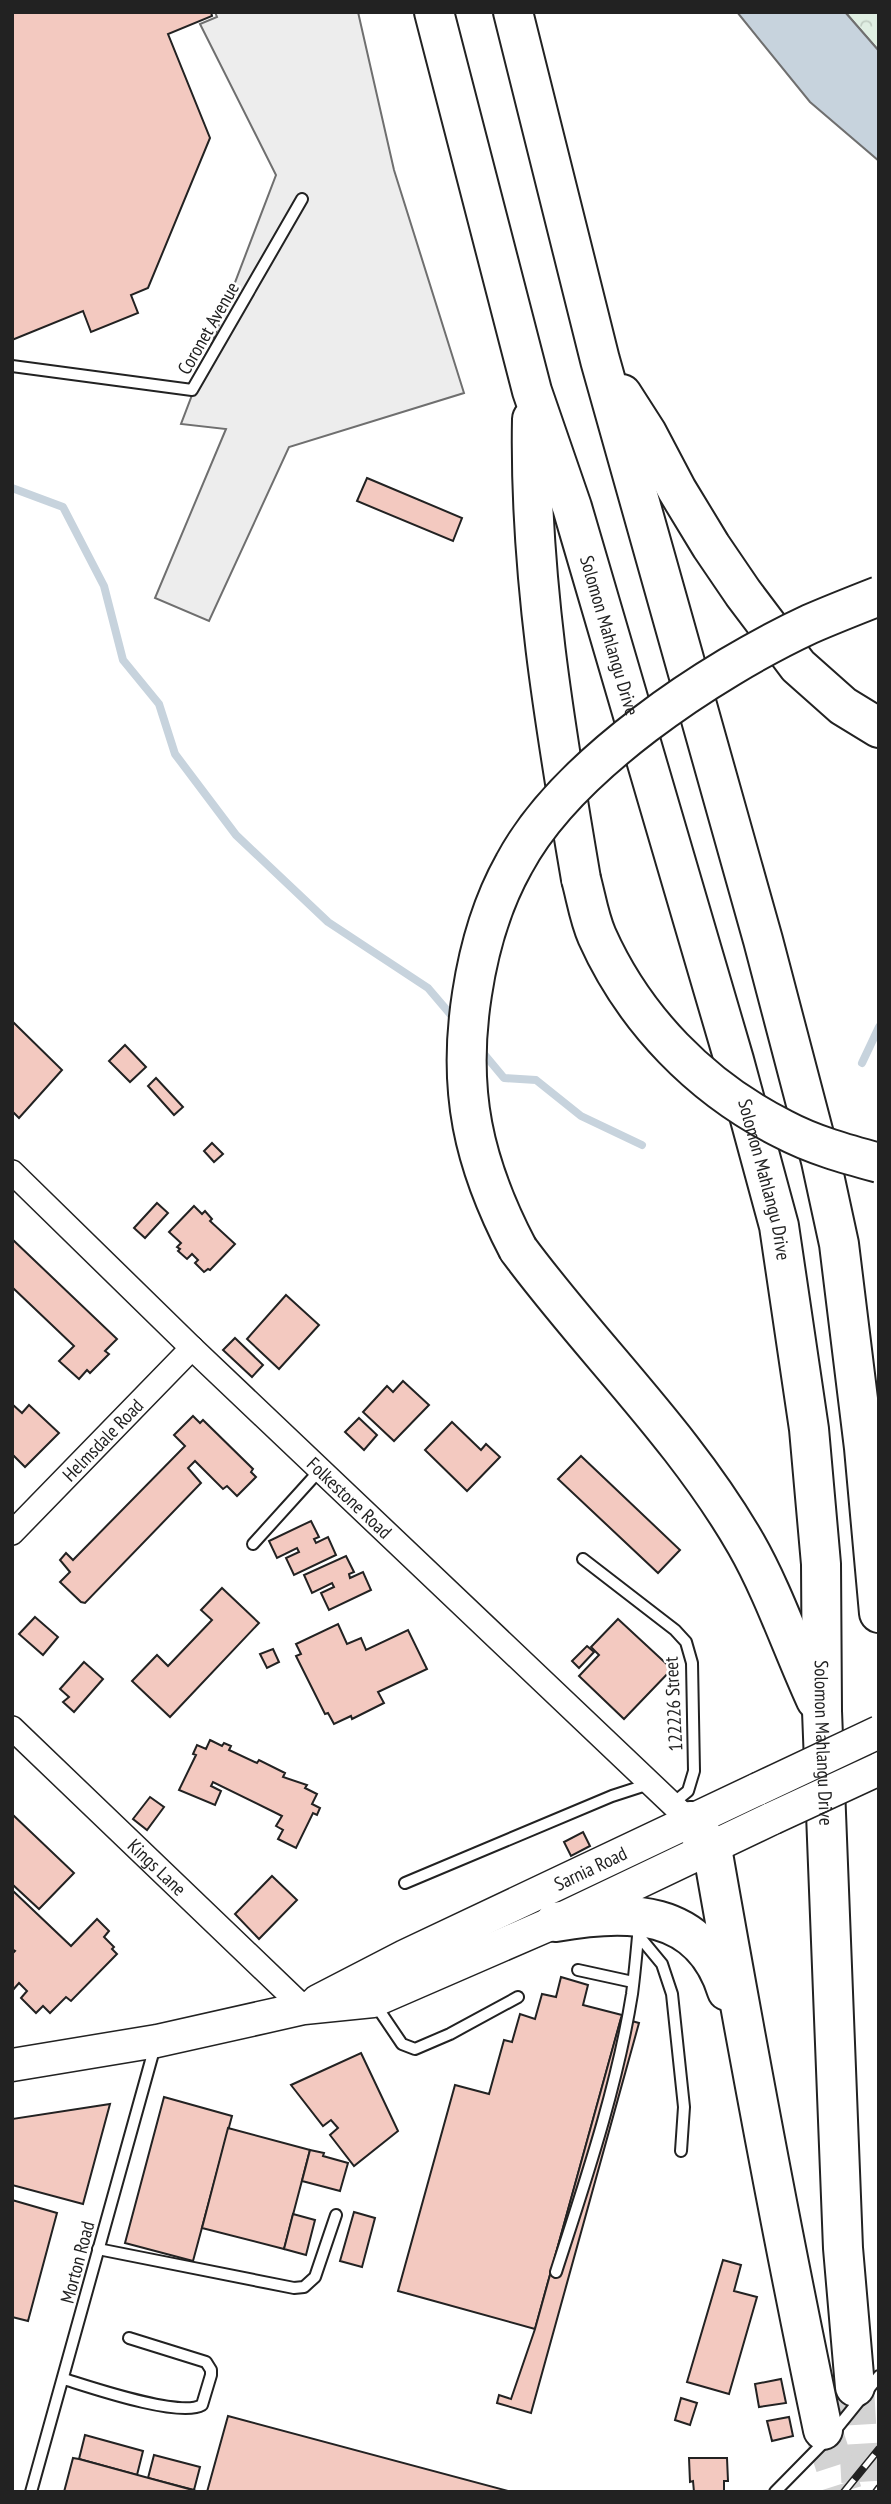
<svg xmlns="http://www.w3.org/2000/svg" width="891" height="2504" font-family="'PT Sans Narrow',sans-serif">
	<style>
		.forest { fill: url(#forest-crowns); stroke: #6f6f6f; stroke-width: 2 }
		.parking { fill: #ededed; stroke: #6f6f6f; stroke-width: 2 }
		.water { fill: #c7d3dd; stroke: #6f6f6f; stroke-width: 2 }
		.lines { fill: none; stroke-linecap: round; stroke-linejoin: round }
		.stream { stroke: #c7d3dd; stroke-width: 8 }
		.building { fill: #f3c9c0; stroke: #222; stroke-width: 2 }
		.highway-tunnel { stroke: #d3d3d3; stroke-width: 38; stroke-dasharray: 38 19; stroke-linecap: butt }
		.lane-casing { stroke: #222; stroke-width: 14 }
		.street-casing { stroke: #222; stroke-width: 26 }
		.secondary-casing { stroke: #222; stroke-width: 35 }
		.highway-casing { stroke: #222; stroke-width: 42 }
		.lane { stroke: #fff; stroke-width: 10 }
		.street { stroke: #fff; stroke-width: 23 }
		.secondary { stroke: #fff; stroke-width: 32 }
		.highway { stroke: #fff; stroke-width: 38 }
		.rail-casing { stroke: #222; stroke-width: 8 }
		.rail { stroke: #fff; stroke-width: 5; stroke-dasharray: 16; stroke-linecap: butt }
		.secondary-bridge-casing { stroke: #222; stroke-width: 35; stroke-linecap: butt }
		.highway-bridge-casing { stroke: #222; stroke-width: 42; stroke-linecap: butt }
		.secondary-bridge { stroke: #fff; stroke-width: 32 }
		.highway-bridge { stroke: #fff; stroke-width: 38 }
		.labels { text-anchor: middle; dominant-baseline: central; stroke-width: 5; stroke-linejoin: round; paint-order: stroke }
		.street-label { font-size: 19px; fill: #222; stroke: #fff }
	</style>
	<defs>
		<pattern id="forest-crowns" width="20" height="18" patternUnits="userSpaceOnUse" patternTransform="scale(1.75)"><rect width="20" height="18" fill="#e0efe3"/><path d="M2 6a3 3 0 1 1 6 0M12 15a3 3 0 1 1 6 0" fill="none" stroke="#c0cdc2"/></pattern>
	</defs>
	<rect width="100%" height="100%" fill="#fff"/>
	<!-- forest -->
	<path class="forest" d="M845,12h34v39z"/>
	<!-- parking -->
	<path class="parking" d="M215,12h143l36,158 70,223 -175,54 -80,174 -54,-23 71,-169 -45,-5 95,-249 -76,-151 17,-7z"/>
	<!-- water -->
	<path class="water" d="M737,12h108l34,39v110l-69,-59z"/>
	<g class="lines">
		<!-- stream -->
		<g class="stream">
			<path d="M12,488l51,19 41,79 19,74 36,44 16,50 61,81 92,87 100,66 29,34"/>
			<path d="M479,1048l25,30 32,2 45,36 61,29"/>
			<path d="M862,1063l17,-36"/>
		</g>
	</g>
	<!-- building -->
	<g class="building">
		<path d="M12,12h199l1,4 -44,18 42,104 -62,150 -17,7 7,18 -47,19 -8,-21 -71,29z"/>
		<path d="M367,478l95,40 -9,23 -96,-40z"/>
		<path d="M12,1021l50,49 -43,48 -7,-7z"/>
		<path d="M125,1045l21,22 -16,15 -21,-21z"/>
		<path d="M156,1078l27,29 -9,8 -26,-29z"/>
		<path d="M212,1143l11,11 -9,8 -10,-11z"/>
		<path d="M157,1203l11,10 -23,25 -11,-10z"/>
		<path d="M194,1206l8,8 3,-3 7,8 -2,2 25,23 -25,26 -2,-1 -4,3 -9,-9 3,-3 -6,-6 -5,5 -9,-8 2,-2 -3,-2 4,-4 -12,-11z"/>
		<path d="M12,1239l105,100 -12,12 4,3 -19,19 -3,-3 -8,9 -20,-18 15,-15 -62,-59z"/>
		<path d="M286,1295l33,30 -40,44 -32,-30z"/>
		<path d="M235,1338l28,27 -11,12 -29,-27z"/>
		<path d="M403,1381l26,24 -35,36 -31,-29 24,-26 6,6z"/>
		<path d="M12,1404l10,9 7,-8 30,28 -34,34 -13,-13z"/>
		<path d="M193,1416l7,7 3,-3 50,49 -2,3 5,5 -19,19 -10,-10 -4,3 -28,-28 -7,7 13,15 -116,120 -4,-1 -21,-20 10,-10 -10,-12 6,-7 7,7 112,-114 -11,-11z"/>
		<path d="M359,1418l18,17 -13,15 -19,-18z"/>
		<path d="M452,1422l29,28 5,-6 14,13 -33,34 -42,-41z"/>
		<path d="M581,1456l99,94 -22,23 -100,-94z"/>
		<path d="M311,1521l8,16 -5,2 2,4 12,-6 8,18 -42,20 -8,-17 13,-6 -2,-4 -20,10 -8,-17z"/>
		<path d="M346,1556l8,16 -5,2 1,4 13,-6 8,18 -42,20 -8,-17 13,-6 -2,-4 -20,10 -8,-18z"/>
		<path d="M222,1588l37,35 -89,94 -38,-36 25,-26 11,11 44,-46 -11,-10z"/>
		<path d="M35,1617l23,20 -15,18 -24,-21z"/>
		<path d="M618,1619l54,50 -48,50 -45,-43 20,-21 -8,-8z"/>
		<path d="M338,1624l9,20 14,-6 5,12 42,-20 19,39 -49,23 6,11 -32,16 -1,-3 -17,8 -6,-11 -3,1 -29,-58 5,-2 -5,-10z"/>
		<path d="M587,1646l7,6 -15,16 -7,-7z"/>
		<path d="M273,1649l6,13 -12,6 -7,-14z"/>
		<path d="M84,1662l19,17 -29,33 -11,-10 6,-5 -9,-8z"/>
		<path d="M210,1740l12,6 2,-3 7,3 -2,4 28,13 2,-3 26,13 -2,4 24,8 -2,3 12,6 -5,10 8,4 -3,7 -4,-2 -17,35 -18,-9 5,-9 -7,-4 6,-10 -69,-34 -2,4 10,5 -6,14 -36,-15 17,-35 -3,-1 4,-9 9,4z"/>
		<path d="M150,1797l14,10 -17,23 -14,-11z"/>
		<path d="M12,1814l62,59 -35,36 -27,-25z"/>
		<path d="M583,1832l7,14 -19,10 -7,-14z"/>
		<path d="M272,1876l25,24 -38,39 -24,-25z"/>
		<path d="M12,1890l59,56 26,-27 12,12 -5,6 10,10 -2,2 5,5 -46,47 -5,-4 -16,16 -7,-7 -7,7 -15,-15 6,-7 -8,-8 -7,8v-37l3,-3 -3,-2z"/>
		<path d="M561,1977l27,8 -5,20 39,10 -87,314 -137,-38 57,-206 34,9 15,-54 8,2 8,-28 15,5 7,-25 14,3z"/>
		<path d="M621,2018l18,5 -108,390 -34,-10 2,-8 12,4 24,-70z"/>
		<path d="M361,2053l37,78 -44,35 -24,-31 8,-7 -7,-8 -8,6 -32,-41z"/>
		<path d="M164,2097l68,19 -39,145 -68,-18z"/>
		<path d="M110,2104l-27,100 -71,-19v-66z"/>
		<path d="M228,2128l82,22 -26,99 -82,-21z"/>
		<path d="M310,2150l14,3 -1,3 25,7 -8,28 -38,-10z"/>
		<path d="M12,2200l45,13 -29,108 -16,-4z"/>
		<path d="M354,2212l21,6 -13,49 -22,-6z"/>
		<path d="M293,2214l22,6 -9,35 -22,-6z"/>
		<path d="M723,2260l18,5 -7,26 23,6 -28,97 -42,-12z"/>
		<path d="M781,2379l5,24 -27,4 -4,-23z"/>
		<path d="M681,2398l16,5 -7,22 -15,-5z"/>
		<path d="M228,2416l284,76h-305z"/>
		<path d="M789,2417l4,19 -21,5 -5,-20z"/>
		<path d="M85,2435l58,16 -6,24 -58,-16z"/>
		<path d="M154,2455l46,12 -6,23 -46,-12z"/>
		<path d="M73,2458l6,1 121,33h-136z"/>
		<path d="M689,2458h38l1,23h-4v11h-30l-1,-11 -3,1z"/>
	</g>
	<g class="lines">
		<!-- highway-tunnel -->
		<g class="highway-tunnel">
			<path d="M855,2387l6,105"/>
			<path d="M823,2430l20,62"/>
		</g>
		<defs>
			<g id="lane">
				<path d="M12,366l180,24 110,-191"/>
				<path d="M253,1544l67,-74"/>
				<path d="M583,1559l92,71 11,12 6,21 2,108 -6,20 -16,13"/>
				<path d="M405,1883l207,-87 37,-12"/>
				<path d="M638,1935l24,29 10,30 12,113 -3,44"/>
				<path d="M578,1970l55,12"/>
				<path d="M375,2004l27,40 13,5 35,-15 68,-37"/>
				<path d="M98,2249l196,39 10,-1 11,-10 21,-62"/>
				<path d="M556,2272c29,-90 61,-184 76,-278 3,-23 5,-46 7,-69"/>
				<path d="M64,2379c26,8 116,39 138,26l9,-30v-5l-5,-8 -77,-24"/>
				<path d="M31,2492l124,-446"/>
				<path d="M775,2492l58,-59 46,-57"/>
			</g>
			<g id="street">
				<path id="s1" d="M12,1172l180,176 498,473"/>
				<path id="s2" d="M12,1533l180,-185"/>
				<path id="s3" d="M12,1728l292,280"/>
			</g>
			<g id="secondary">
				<path id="s4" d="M318,2001l87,-45 353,-167"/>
				<path d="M12,2065l145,-24 147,-33 69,-7 182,-79 218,-104"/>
			</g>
			<g id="highway">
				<path id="s5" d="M434,12l98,379 40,116 162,553 45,166 30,203 12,135 1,147 21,537 12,139"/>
				<path d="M513,12l87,348 163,580 58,221 18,83 25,204 15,165"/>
				<path d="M622,394l25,39 30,57 34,56 32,47 55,73 45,40 36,22"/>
				<path d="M532,419c-3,154 23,308 49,460"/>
				<path d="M518,1249c74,100 166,187 228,295 27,47 47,106 70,156"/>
				<path d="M690,1821l22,27c34,194 70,388 111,582"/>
				<path d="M555,1922c72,-13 146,-14 172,69"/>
			</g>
		</defs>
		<!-- lane casing -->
		<use href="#lane" class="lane-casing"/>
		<!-- street casing -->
		<use href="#street" class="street-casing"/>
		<!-- secondary casing -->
		<use href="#secondary" class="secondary-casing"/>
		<!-- highway casing -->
		<use href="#highway" class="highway-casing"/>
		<!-- lane -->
		<use href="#lane" class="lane"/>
		<!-- street -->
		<use href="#street" class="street"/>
		<!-- secondary -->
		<use href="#secondary" class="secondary"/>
		<!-- highway -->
		<use href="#highway" class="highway"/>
		<defs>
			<g id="rail">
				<path d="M844,2492l35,-43"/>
				<path d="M876,2492l3,-4"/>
			</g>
		</defs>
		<!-- rail casing -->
		<use href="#rail" class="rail-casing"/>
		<!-- rail -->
		<use href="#rail" class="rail"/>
		<defs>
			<g id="secondary-bridge">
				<path d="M758,1789l121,-57"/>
				<path d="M773,1818l106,-49"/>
			</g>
			<g id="highway-bridge">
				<path d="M581,879c5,18 8,39 16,57 37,83 104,152 186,193 30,16 63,25 96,34"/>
				<path d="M518,1249c-45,-86 -61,-159 -46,-255 7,-46 19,-89 42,-130 52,-98 197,-194 296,-240 23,-10 46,-19 69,-28"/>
			</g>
		</defs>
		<!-- secondary-bridge casing -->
		<use href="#secondary-bridge" class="secondary-bridge-casing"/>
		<!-- highway-bridge casing -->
		<use href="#highway-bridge" class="highway-bridge-casing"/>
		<!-- secondary-bridge -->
		<use href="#secondary-bridge" class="secondary-bridge"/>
		<!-- highway-bridge -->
		<use href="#highway-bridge" class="highway-bridge"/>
	</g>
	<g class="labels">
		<!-- street labels -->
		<g class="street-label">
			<text transform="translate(208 328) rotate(-60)">Coronet Avenue</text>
			<text stroke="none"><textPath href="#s5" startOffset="648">Solomon Mahlangu Drive</textPath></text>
			<text stroke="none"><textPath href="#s5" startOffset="1214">Solomon Mahlangu Drive</textPath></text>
			<text stroke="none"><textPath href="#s2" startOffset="130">Helmsdale Road</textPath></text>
			<text stroke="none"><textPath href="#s1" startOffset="469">Folkestone Road</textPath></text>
			<text transform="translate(673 1704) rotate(-93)">122226 Street</text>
			<text stroke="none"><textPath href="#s5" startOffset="1782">Solomon Mahlangu Drive</textPath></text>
			<text stroke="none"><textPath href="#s3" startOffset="201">Kings Lane</textPath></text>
			<text stroke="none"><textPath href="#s4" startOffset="303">Sarnia Road</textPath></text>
			<text transform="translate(77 2262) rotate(-75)">Morton Road</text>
		</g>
	</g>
	<!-- border -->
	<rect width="891" height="2504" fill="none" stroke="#222222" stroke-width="28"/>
</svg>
